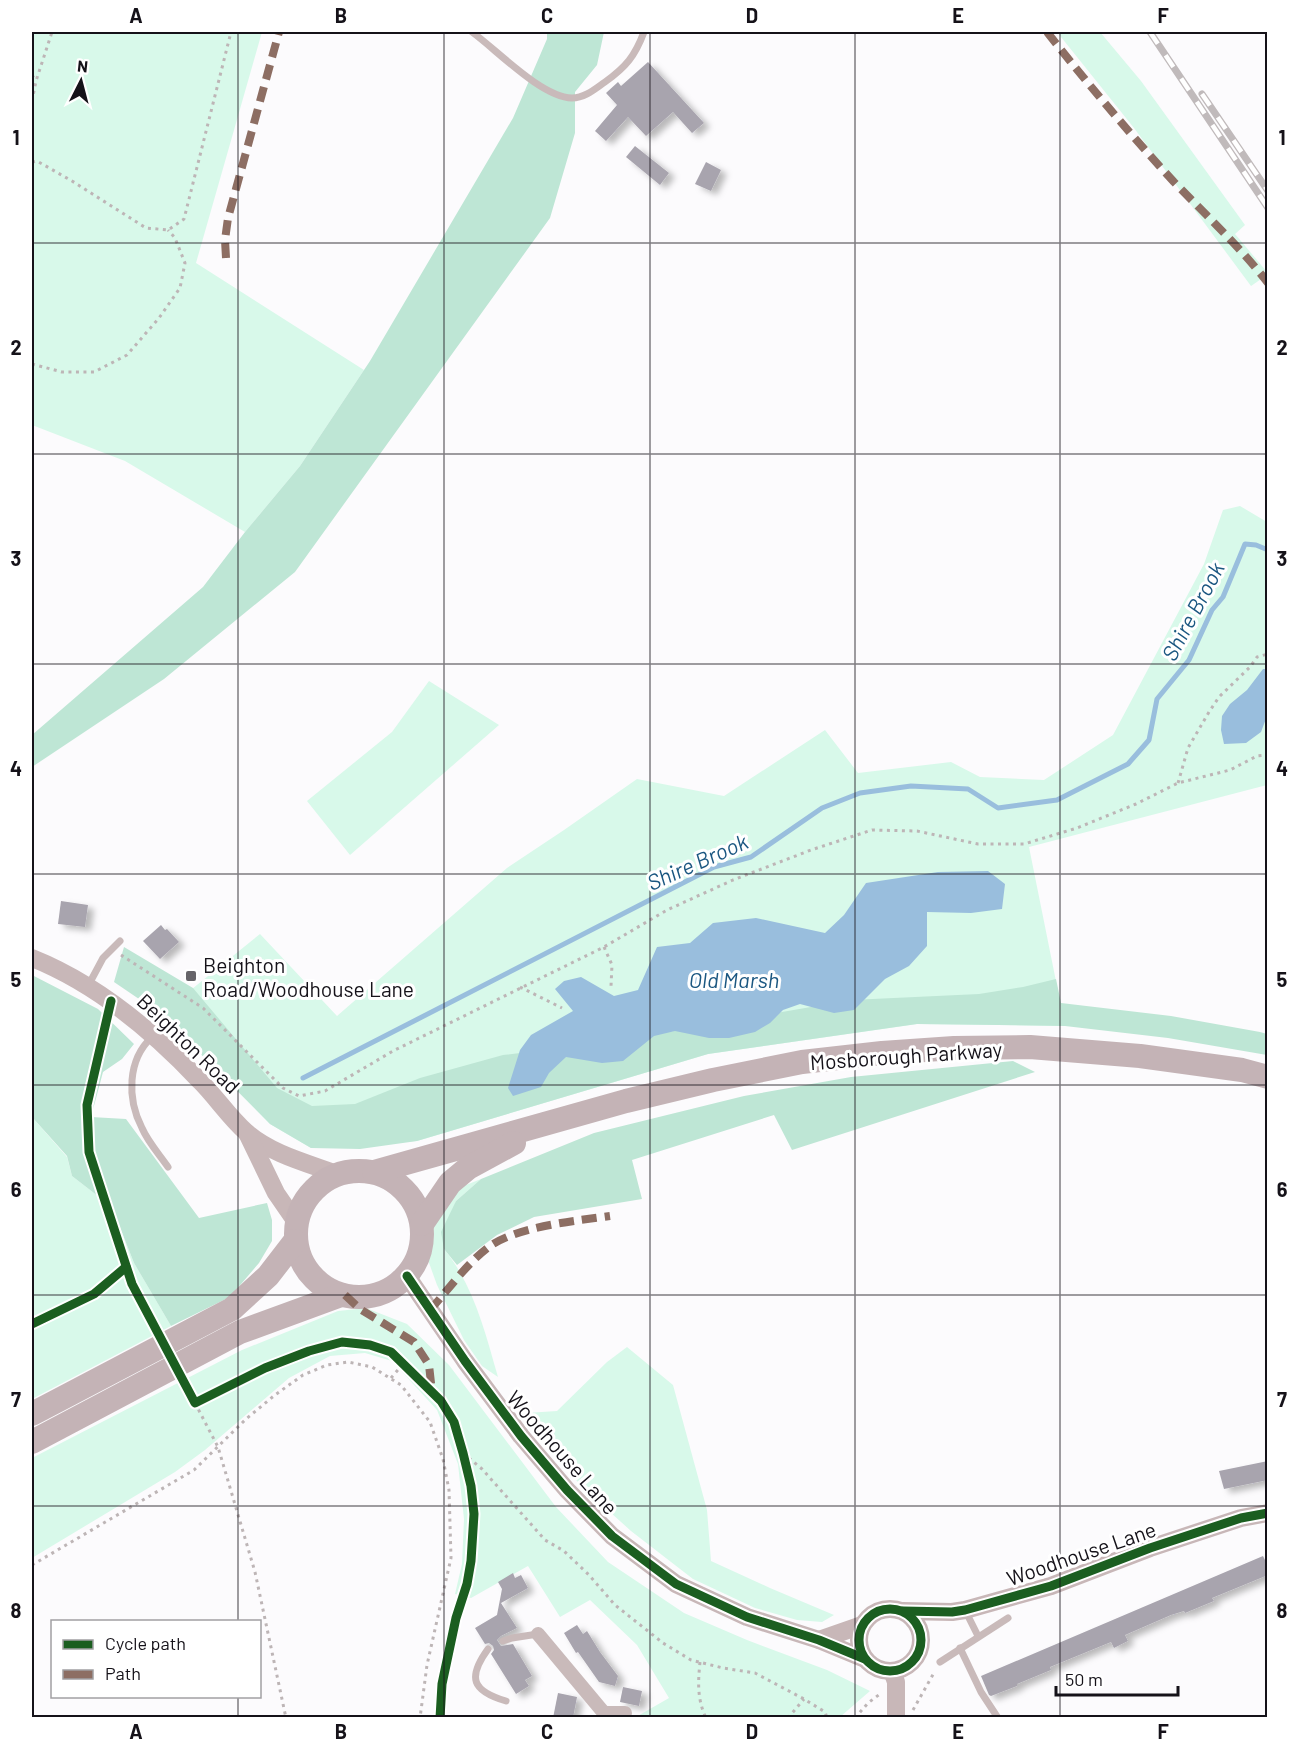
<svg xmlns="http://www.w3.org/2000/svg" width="1299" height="1749" font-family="Barlow,sans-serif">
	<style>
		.green { fill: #d8f9ea }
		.forest { fill: #bee6d5 }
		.water { fill: #99bedd }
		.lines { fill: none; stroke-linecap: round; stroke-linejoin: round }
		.stream { stroke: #99bedd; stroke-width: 5 }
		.building { fill: #a8a4ae; filter: url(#shadow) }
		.path { stroke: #bdb5b6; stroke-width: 3; stroke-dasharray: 3 4.5; stroke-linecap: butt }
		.lane { stroke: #c9baba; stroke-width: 7 }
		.street { stroke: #c9baba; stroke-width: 14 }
		.secondary { stroke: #c8b7b8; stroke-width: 18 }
		.highway { stroke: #c4b3b6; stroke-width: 24 }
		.rail-casing { stroke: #c0babb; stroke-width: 7 }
		.rail { stroke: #fff; stroke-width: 4.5; stroke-dasharray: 14; stroke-linecap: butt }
		.quiet { stroke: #8d6e63; stroke-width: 8; stroke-dasharray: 15 8; stroke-linecap: butt }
		.cycleway-casing { stroke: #fff; stroke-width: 13 }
		.cycleway { stroke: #1b5e20; stroke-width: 9 }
		.grid { fill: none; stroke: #151219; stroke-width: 1.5; stroke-opacity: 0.55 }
		.poi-dot { fill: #666469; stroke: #fff; stroke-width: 2 }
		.labels { text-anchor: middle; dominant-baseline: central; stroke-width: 6; stroke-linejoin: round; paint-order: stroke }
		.poi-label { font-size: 21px; fill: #151219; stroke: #fff; text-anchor: start }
		.street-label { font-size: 21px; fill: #151219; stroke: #fff }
		.water-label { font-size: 22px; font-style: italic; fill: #1b5781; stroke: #fff }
		.neatline { fill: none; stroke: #151219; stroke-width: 2 }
		.grid-label { font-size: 20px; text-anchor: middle; font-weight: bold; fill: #151219 }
	</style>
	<defs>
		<filter id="shadow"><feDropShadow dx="6" dy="4" stdDeviation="3" flood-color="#0004"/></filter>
	</defs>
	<rect width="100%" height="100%" fill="#fcfbfd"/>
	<!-- green -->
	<g class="green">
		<path d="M32,32h230l-66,231 168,107 -64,96 -55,66 -120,-71 -93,-36z"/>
		<path d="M1057,32h43l41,49 104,144 -10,9 32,38v3l-16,11 -117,-158z"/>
		<path d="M1240,506l27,16v263l-238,62 36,179 -148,-2 -209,30 -291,87 -106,7 -41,-24 -109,-110 99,-80 77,82 170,-148 57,-38 73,-51 87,17 101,-66 33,43 93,-11 29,15 64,3 69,-45 91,-171 19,-54z"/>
		<path d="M429,681l70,44 -149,130 -43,-54 85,-69z"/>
		<path d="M32,1117l35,40 5,19 40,31 22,56 37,63 -139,73z"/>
		<path d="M481,1179l-25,22 -12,48c30,37 41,83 54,128l-16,-11 -18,-26 -27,-55 -9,-25 1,-30 32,-43z"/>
		<path d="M366,1308l41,16 42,41 107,142 52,55 76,51 63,27 80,30 43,21 -30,26h-204l33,-19 -32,-53 -47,-45 -30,17 -32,-51 -57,32 -16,-4 7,-30 2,-45 -6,-55 -21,-54 -45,-49 -27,-8 -35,3 -41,22 -84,72 -30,22 -143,86v-100l210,-108 96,-39z"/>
		<path d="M627,1347l46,38 34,125 4,51 59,27 64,27 -12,7 -25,-2 -42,-12 -62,-29 -62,-48 -51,-46 -54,-72 31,-2 50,-49z"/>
	</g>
	<!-- forest -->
	<g class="forest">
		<path d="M547,32h57l-7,33 -22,27v41l-25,85 -255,354 -131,107 -132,88v-32l171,-148 42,-55 55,-66 70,-105 143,-243 34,-79z"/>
		<path d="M124,947l69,41 84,100 35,18 43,-2 65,-26 83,-23 114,-14 234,-41 128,-6 44,-7 33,-8 5,24 110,13 89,16 7,2v21l-99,-17 -103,-12 -148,-2 -209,30 -291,87 -57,8 -49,-1 -41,-24 -109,-110 -47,-32z"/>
		<path d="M32,975l66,34 36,35 -12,15 -19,13 -12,45 35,2 73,99 68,-15 5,17v21l-13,22 -29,34 -59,29 -37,-63 -22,-56 -40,-31 -5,-20 -35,-39z"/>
		<path d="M1013,1061l22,11 -243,78 -18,-35 -142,45 10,39 -108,18 -37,18 -40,30 -13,-16 -3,-17 15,-31 25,-22 113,-46 150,-37 107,-19z"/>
	</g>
	<!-- water -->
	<g class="water">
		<path d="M1263,669h4v47l-6,16 -15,11 -22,1 -3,-14 1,-14 8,-12 17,-14z"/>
		<path d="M988,871l17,13 -3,25 -31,4 -44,-1v34l-18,20 -24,13 -31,31 -20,3 -34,-9 -17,6 -13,13 -15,9 -26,6h-20l-34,-7 -21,5 -31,25 -21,2 -36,-6 -17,16 -8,14 -28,9 -5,-8 12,-38 11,-15 42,-24 -18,-22 9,-8 17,-4 33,19 24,-6 19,-43 33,-4 23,-20 43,-5 69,15 19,-18 22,-32 72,-11z"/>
	</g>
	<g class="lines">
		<!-- stream -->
		<path class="stream" d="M303,1078l411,-211 37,-10 71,-49 38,-15 51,-7 57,3 30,19 59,-8 71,-36 21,-24 8,-41 32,-39 23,-50 11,-13 22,-53 11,1 12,5"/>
	</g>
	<!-- building -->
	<g class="building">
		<path d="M648,62l56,61 -12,10 -19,-21 -27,24 -18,-19 -22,24 -11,-10 22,-26 -11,-12 12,-11 3,4z"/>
		<path d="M635,146l34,27 -9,12 -34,-28z"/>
		<path d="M706,162l15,8 -10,21 -16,-7z"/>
		<path d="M61,901l27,4 -3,22 -27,-3z"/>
		<path d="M161,925l4,5 2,-1 12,13 -19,17 -17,-18z"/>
		<path d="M1268,1461v19l-44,9 -5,-18z"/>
		<path d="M1263,1556l5,10v9l-56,23 2,3 -29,12 -1,-2 -13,4 -46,20 3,6 -14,7 -3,-6 -61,25 1,3 -34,14v2l-26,10 -2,-1 -8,-19z"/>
		<path d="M513,1573l2,5 6,-3 7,13 -27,15 16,25 -16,8 -4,4 4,6 12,-2 19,32 -7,4 4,6 -13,8 -25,-40 3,-4 -1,-4 -4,-3 -4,1 -10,-16 22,-13 5,-26 -4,-7z"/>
		<path d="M577,1625l6,9 4,-3 13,21 18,24 -3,10 -16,-4 -21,-30 -2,1 -12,-20z"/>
		<path d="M623,1687l19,4 -3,15 -19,-4z"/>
		<path d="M558,1693l19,4 -4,21h-20z"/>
	</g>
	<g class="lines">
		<!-- path -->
		<g class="path">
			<path d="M32,75l4,6"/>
			<path d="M32,101l4,-20 16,-49"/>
			<path d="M32,162l5,-1 35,20 74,47 22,2 16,-11 47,-187"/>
			<path d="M32,364l30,8h32l33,-17 32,-37 21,-30 5,-25 -10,-25 -7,-8"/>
			<path d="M1178,783l10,-35 21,-36 10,-15 31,-30 7,-10 11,-3"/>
			<path d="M604,947l8,18 -1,21"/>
			<path d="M121,955l82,53 80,80 16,8 26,-5 68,-40 211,-104 63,-37 66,-30 78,-30 61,-20 45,1 61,13h46l53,-16 59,-24 42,-21 52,-13 27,-14 11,-1"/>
			<path d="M520,987l42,21"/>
			<path d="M391,1378l12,-14"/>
			<path d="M195,1403l23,44 37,125 31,146"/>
			<path d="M463,1453l19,16 63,71 19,11 25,24 26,30 48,38 28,17 32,8 32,5 49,26 21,13 2,6"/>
			<path d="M32,1565l162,-95 52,-51 29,-24 28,-20 24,-10 21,-3 24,5 29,18 29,37 13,37 6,31 2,68 -24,107 -7,53"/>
			<path d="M700,1662c-2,20 -3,37 6,56"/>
			<path d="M913,1710l22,-39"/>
			<path d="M788,1718l16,-19"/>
			<path d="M855,1718l13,-15 12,-9"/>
		</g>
		<!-- lane -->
		<g class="lane">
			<path d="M472,32c25,18 69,65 100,66 13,0 23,-9 33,-16 21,-15 30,-26 39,-50"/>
			<path d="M88,986l15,-28 17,-17"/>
			<path d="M152,1037c-25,23 -25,62 -10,91 6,14 17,26 26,39"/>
			<path d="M966,1612l12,24"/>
			<path d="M503,1641l9,-3 26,-4"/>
			<path d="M960,1648l21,44 17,26"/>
			<path d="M488,1649c-21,29 -16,42 18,52"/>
			<path d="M940,1662l68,-44"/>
		</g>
		<!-- street -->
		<g class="street">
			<path d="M538,1634l66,79 -1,5"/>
			<path d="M604,1713h21"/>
		</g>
		<!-- secondary -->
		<g class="secondary">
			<path d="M32,958c65,26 120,72 168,123 16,16 29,36 46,51 25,22 61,31 91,42"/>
			<path d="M247,1133l29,60 20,29"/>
			<path d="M407,1276l58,85 56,75 46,54 45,46 64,48 71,33 72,23 46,19"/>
			<circle cx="890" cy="1640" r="31"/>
			<path d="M903,1611l49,1 13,-2 86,-24 99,-38 91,-30 27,-5"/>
			<path d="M819,1640l43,-15"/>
			<path d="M892,1671l4,11v36"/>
		</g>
		<!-- highway -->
		<g class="highway">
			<circle cx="359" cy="1234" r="63"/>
			<path d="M374,1172l252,-71 87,-21 89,-18 80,-9 72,-5 76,-1 110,9 102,14 26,7"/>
			<path d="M422,1224l28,-41 18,-15 46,-25"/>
			<path d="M32,1414l200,-105 36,-33 27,-35"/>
			<path d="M32,1442l208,-110 101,-37"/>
		</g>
		<defs>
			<g id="rail">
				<path d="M1150,32l118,176"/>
				<path d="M1202,94l66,97"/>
			</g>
		</defs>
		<!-- rail casing -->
		<use href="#rail" class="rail-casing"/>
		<!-- rail -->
		<use href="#rail" class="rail"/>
		<!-- quiet -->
		<g class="quiet">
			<path d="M1047,32c40,51 83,102 127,150 32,33 66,65 94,101"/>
			<path d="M226,258l-1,-18 3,-22 51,-186"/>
			<path d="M345,1295l15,14 54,33 15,23 3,27"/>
			<path d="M430,1310c19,-21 37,-47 60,-64 29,-20 85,-25 120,-30"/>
		</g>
		<defs>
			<g id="cycleway">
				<path d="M111,1001l-24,104 2,47 43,132 63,119 70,-35 44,-17 33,-9 28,3 21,7 50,49 13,21 9,31 8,33 3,28 -3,47 -4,23 -11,34 -14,66 -2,34"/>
				<path d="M407,1276l58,85 56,75 46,54 45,46 64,48 71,33 72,23 46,19"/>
				<path d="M32,1324l62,-30 32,-27"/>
				<circle cx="890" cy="1640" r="31"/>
				<path d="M903,1611l49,1 13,-2 86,-24 99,-38 91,-30 27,-5"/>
			</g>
		</defs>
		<!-- cycleway casing -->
		<use href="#cycleway" class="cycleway-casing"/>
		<!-- cycleway -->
		<use href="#cycleway" class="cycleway"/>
	</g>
	<!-- grid -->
	<path class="grid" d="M238,32v1590M444,32v1686M650,32v1686M855,32v1686M1060,32v1686M32,243h1236M32,454h1236M32,664h1236M32,874h1236M32,1085h1236M32,1295h1236M32,1506h1236M238,1696v22"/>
	<!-- markers -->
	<rect class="poi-dot" x="185" y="970" width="12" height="12" rx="3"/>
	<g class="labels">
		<!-- poi labels -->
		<g class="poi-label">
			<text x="203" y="964">Beighton<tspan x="203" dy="24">Road/Woodhouse Lane</tspan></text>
		</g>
		<!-- street labels -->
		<g class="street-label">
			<text transform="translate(189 1043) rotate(44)">Beighton Road</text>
			<text transform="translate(906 1055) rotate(-4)">Mosborough Parkway</text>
			<text transform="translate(563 1452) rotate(49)">Woodhouse Lane</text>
			<text transform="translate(1081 1553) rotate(-19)">Woodhouse Lane</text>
		</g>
		<!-- water labels -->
		<g class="water-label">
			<text transform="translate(1192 611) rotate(-62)">Shire Brook</text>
			<text transform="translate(697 861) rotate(-24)">Shire Brook</text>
			<text x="734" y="979">Old Marsh</text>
		</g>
	</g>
	<!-- border -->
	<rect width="1299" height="1749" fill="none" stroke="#ffffff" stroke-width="66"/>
	<!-- legend -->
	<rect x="51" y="1620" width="210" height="78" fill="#ffffff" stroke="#a1a0a3" stroke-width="1.5"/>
	<rect x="63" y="1640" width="30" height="9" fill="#1b5e20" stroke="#a1a0a3" stroke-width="1.5"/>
	<text x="105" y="1650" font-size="18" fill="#151219">Cycle path</text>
	<rect x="63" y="1670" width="30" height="9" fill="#8d6e63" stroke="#a1a0a3" stroke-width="1.5"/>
	<text x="105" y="1680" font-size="18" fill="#151219">Path</text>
	<!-- north arrow -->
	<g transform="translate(81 81) rotate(6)" stroke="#ffffff" stroke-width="4.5" paint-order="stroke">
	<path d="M0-4.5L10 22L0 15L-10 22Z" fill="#151219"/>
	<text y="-9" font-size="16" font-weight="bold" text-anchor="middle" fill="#151219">N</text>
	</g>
	<!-- scale -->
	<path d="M1056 1686v9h122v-9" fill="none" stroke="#151219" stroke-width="3"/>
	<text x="1065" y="1686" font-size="18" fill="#151219" stroke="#ffffff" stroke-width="4.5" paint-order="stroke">50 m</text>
	<rect x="33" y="33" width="1233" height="1683" class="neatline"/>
	<g class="grid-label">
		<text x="136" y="23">A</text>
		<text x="341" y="23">B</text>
		<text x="547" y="23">C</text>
		<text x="752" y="23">D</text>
		<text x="958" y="23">E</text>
		<text x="1163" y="23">F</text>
		<text x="16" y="145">1</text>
		<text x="1282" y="145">1</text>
		<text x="16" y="355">2</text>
		<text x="1282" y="355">2</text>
		<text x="16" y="566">3</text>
		<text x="1282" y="566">3</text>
		<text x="16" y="776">4</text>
		<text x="1282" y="776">4</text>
		<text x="16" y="987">5</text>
		<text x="1282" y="987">5</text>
		<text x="16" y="1197">6</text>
		<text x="1282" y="1197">6</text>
		<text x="16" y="1407">7</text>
		<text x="1282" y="1407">7</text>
		<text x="16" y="1618">8</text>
		<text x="1282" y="1618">8</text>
		<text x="136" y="1739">A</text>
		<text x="341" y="1739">B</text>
		<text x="547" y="1739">C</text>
		<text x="752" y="1739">D</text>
		<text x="958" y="1739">E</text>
		<text x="1163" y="1739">F</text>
	</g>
</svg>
